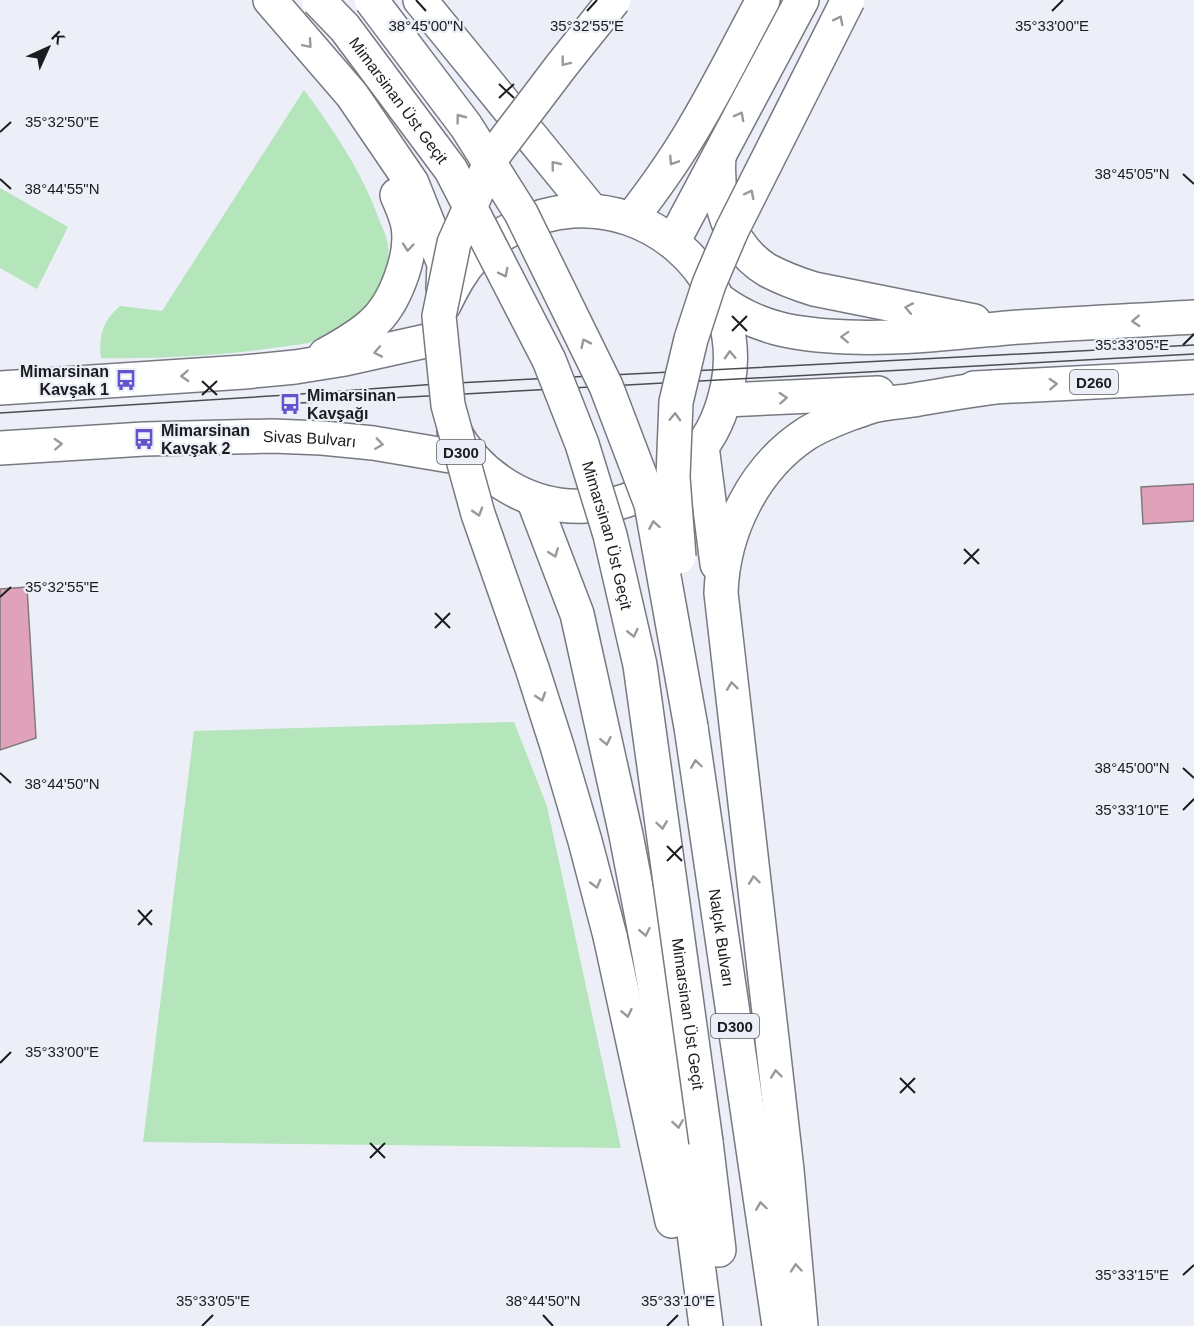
<svg xmlns="http://www.w3.org/2000/svg" width="1194" height="1326" font-family="Arial,sans-serif">
	<style>
		.green { fill: #b5e5bb }
		.building { fill: #e0a2ba; stroke: #81797c; stroke-width: 1.5 }
		.lines { fill: none; stroke-linecap: round; stroke-linejoin: round }
		.trunk-casing { stroke: #777980; stroke-width: 36 }
		.trunk { stroke: #fff; stroke-width: 33 }
		.tram { stroke: #4b4d51; stroke-width: 1.5 }
		.trunk-bridge-casing { stroke: #777980; stroke-width: 36; stroke-linecap: butt }
		.trunk-bridge { stroke: #fff; stroke-width: 33 }
		.oneway { stroke: #98999a }
		.ticks { fill: none; stroke: #1b1c1f; stroke-width: 2 }
		.labels { text-anchor: middle; dominant-baseline: central; stroke-width: 4.5; stroke-linejoin: round; paint-order: stroke }
		.shield { fill: #eceff7; stroke: #5a5b60; stroke-width: 1.5 }
		.shield-label { font-size: 15px; font-weight: bold; fill: #1b1c1f }
		.street-label { font-size: 16px; fill: #1b1c1f; stroke: #eceff7 }
		.poi-label { font-size: 16px; font-weight: bold; fill: #1b1c1f; stroke: #eceff7; text-anchor: start }
		.ticks-label { font-size: 15px; text-anchor: middle; fill: #1b1c1f; stroke: #eceff7; stroke-width: 4.5; stroke-linejoin: round; paint-order: stroke }
	</style>
	<rect width="100%" height="100%" fill="#eceff7"/>
	<!-- green -->
	<g class="green">
		<path d="M304,90c30,40 58,82 75,129 3,8 8,18 9,26 3,21 -11,56 -27,70 -6,6 -31,20 -39,24 -11,5 -36,7 -49,9 -57,8 -114,11 -172,10 -3,-21 2,-38 19,-52l42,5z"/>
		<path d="M0,188l68,39 -31,62 -37,-21z"/>
		<path d="M514,722l33,84 74,342 -478,-6 51,-411z"/>
	</g>
	<!-- building -->
	<g class="building">
		<path d="M1194,484v37l-51,3 -2,-37z"/>
		<path d="M27,587l9,151 -36,12v-161z"/>
	</g>
	<g class="lines">
		<defs>
			<g id="trunk">
				<path d="M270,0l82,95 60,88 32,81 -1,24"/>
				<path d="M420,0l172,211"/>
				<path d="M719,156c-3,43 9,90 48,114 15,8 31,14 47,19l160,32"/>
				<path d="M631,219c20,-26 39,-52 56,-80 28,-45 51,-93 76,-139"/>
				<path d="M673,242l129,-242"/>
				<path d="M719,300c40,30 80,35 129,37 53,2 106,-4 159,-9 62,-5 125,-7 187,-11"/>
				<path d="M444,305c9,-18 17,-34 31,-49 12,-12 26,-22 41,-29 73,-38 160,-7 198,65 15,27 20,61 14,92 -5,25 -14,50 -32,69 -6,7 -12,14 -19,20 -16,14 -48,29 -69,32 -8,1 -16,1 -23,1 -54,3 -105,-28 -131,-75"/>
				<path d="M325,355c16,-9 33,-18 47,-31 23,-20 41,-68 36,-98 -2,-11 -7,-21 -11,-31"/>
				<path d="M0,388l244,-16 51,-5 50,-8 90,-20"/>
				<path d="M974,388l220,-11"/>
				<path d="M725,400l153,-7"/>
				<path d="M702,446l15,118"/>
				<path id="s1" d="M0,448l144,-9 128,-3 50,2 51,5 101,17"/>
				<path d="M533,499l44,115 49,221 23,119 21,120 19,120 17,132"/>
				<path id="s2" d="M691,727l88,599"/>
				<path d="M610,936l62,285"/>
				<path d="M706,1142l13,108"/>
				<path d="M801,1326l-14,-156 -66,-577c2,-62 33,-125 85,-159 14,-9 30,-15 46,-21 7,-2 14,-5 21,-7 13,-3 27,-4 41,-6 27,-5 54,-9 81,-13"/>
			</g>
		</defs>
		<!-- trunk casing -->
		<use href="#trunk" class="trunk-casing"/>
		<!-- trunk -->
		<use href="#trunk" class="trunk"/>
		<!-- tram -->
		<g class="tram">
			<path d="M281,404l913,-50"/>
			<path d="M0,413l287,-18 150,-11 757,-39"/>
		</g>
		<defs>
			<g id="trunk-bridge">
				<path id="s3" d="M318,0l27,28 106,142 98,190 33,84 28,91 30,130 66,477"/>
				<path d="M371,0l95,126 55,87 85,173 45,118 40,223"/>
				<path d="M679,557l-6,-80 3,-75 15,-63 18,-55 23,-54 116,-230"/>
				<path d="M610,936l-25,-95 -28,-95 -25,-78 -54,-154 -30,-109 -9,-89 15,-73 39,-87 69,-91 52,-65"/>
			</g>
		</defs>
		<!-- trunk-bridge casing -->
		<use href="#trunk-bridge" class="trunk-bridge-casing"/>
		<!-- trunk-bridge -->
		<use href="#trunk-bridge" class="trunk-bridge"/>
	</g>
	<!-- one-way arrows -->
	<defs><path id="oneway-chevron" d="M-2-3.5L2.5 0L-2 3.5" fill="none" stroke-width="1.6" stroke-linecap="round" stroke-linejoin="round" transform="scale(1.5)"/></defs>
	<g class="oneway">
		<use href="#oneway-chevron" transform="translate(839 20) rotate(-63)"/>
		<use href="#oneway-chevron" transform="translate(308 44) rotate(49)"/>
		<use href="#oneway-chevron" transform="translate(565 62) rotate(128)"/>
		<use href="#oneway-chevron" transform="translate(740 116) rotate(-62)"/>
		<use href="#oneway-chevron" transform="translate(460 118) rotate(-127)"/>
		<use href="#oneway-chevron" transform="translate(673 161) rotate(123)"/>
		<use href="#oneway-chevron" transform="translate(555 165) rotate(-129)"/>
		<use href="#oneway-chevron" transform="translate(750 194) rotate(-63)"/>
		<use href="#oneway-chevron" transform="translate(408 247) rotate(95)"/>
		<use href="#oneway-chevron" transform="translate(504 273) rotate(63)"/>
		<use href="#oneway-chevron" transform="translate(909 308) rotate(-169)"/>
		<use href="#oneway-chevron" transform="translate(1136 321) rotate(177)"/>
		<use href="#oneway-chevron" transform="translate(845 337) rotate(-178)"/>
		<use href="#oneway-chevron" transform="translate(585 343) rotate(-116)"/>
		<use href="#oneway-chevron" transform="translate(378 352) rotate(169)"/>
		<use href="#oneway-chevron" transform="translate(730 355) rotate(-92)"/>
		<use href="#oneway-chevron" transform="translate(185 376) rotate(176)"/>
		<use href="#oneway-chevron" transform="translate(1053 384) rotate(-3)"/>
		<use href="#oneway-chevron" transform="translate(783 398) rotate(-3)"/>
		<use href="#oneway-chevron" transform="translate(675 417) rotate(-88)"/>
		<use href="#oneway-chevron" transform="translate(58 444) rotate(-3)"/>
		<use href="#oneway-chevron" transform="translate(379 444) rotate(8)"/>
		<use href="#oneway-chevron" transform="translate(478 512) rotate(73)"/>
		<use href="#oneway-chevron" transform="translate(654 525) rotate(-100)"/>
		<use href="#oneway-chevron" transform="translate(554 553) rotate(69)"/>
		<use href="#oneway-chevron" transform="translate(633 633) rotate(77)"/>
		<use href="#oneway-chevron" transform="translate(732 686) rotate(-97)"/>
		<use href="#oneway-chevron" transform="translate(541 697) rotate(72)"/>
		<use href="#oneway-chevron" transform="translate(606 741) rotate(78)"/>
		<use href="#oneway-chevron" transform="translate(696 764) rotate(-98)"/>
		<use href="#oneway-chevron" transform="translate(662 825) rotate(82)"/>
		<use href="#oneway-chevron" transform="translate(754 880) rotate(-97)"/>
		<use href="#oneway-chevron" transform="translate(596 884) rotate(75)"/>
		<use href="#oneway-chevron" transform="translate(645 932) rotate(79)"/>
		<use href="#oneway-chevron" transform="translate(627 1013) rotate(78)"/>
		<use href="#oneway-chevron" transform="translate(776 1074) rotate(-97)"/>
		<use href="#oneway-chevron" transform="translate(678 1124) rotate(81)"/>
		<use href="#oneway-chevron" transform="translate(761 1206) rotate(-98)"/>
		<use href="#oneway-chevron" transform="translate(796 1268) rotate(-95)"/>
	</g>
	<!-- ticks -->
	<path class="ticks" d="M416,0l10,11M587,11l10,-11M1052,11l11,-11M499,84l15,14M499,98l15,-14M0,132l11,-10M1183,174l11,10M0,179l11,10M732,316l15,15M732,331l15,-15M1183,345l11,-11M202,381l15,14M202,395l15,-14M964,549l15,15M964,564l15,-15M0,597l11,-10M435,613l15,15M435,628l15,-15M1183,768l11,10M0,773l11,10M1183,810l11,-11M667,846l15,15M667,861l15,-15M138,910l14,15M138,925l14,-15M0,1063l11,-11M900,1078l15,15M900,1093l15,-15M370,1143l15,15M370,1158l15,-15M1183,1275l11,-10M543,1315l10,11M202,1326l11,-11M667,1326l11,-11"/>
	<!-- icons -->
	<defs>
		<symbol id="bus-bare" viewBox="-9 -9 18 18"><path d="M-5-6H5V4H4V6H2V4H-2V6H-4V4H-5ZM-3.5-4V0h7V-4ZM-3.5 1.2v1.5H-2V1.2ZM2 1.2v1.5H3.5V1.2Z" fill="#6353cc" stroke="#eceff7" stroke-width="2.5" paint-order="stroke"/></symbol>
	</defs>
	<g fill-rule="evenodd">
		<use href="#bus-bare" x="111" y="365" width="30" height="30"/>
		<use href="#bus-bare" x="275" y="389" width="30" height="30"/>
		<use href="#bus-bare" x="129" y="424" width="30" height="30"/>
	</g>
	<g class="labels">
		<!-- shield labels -->
		<g class="shield">
			<rect x="1070" y="370" width="48" height="24" rx="4.5"/>
			<rect x="437" y="440" width="48" height="24" rx="4.5"/>
			<rect x="711" y="1014" width="48" height="24" rx="4.5"/>
		</g>
		<g class="shield-label">
			<text x="1094" y="382">D260</text>
			<text x="461" y="452">D300</text>
			<text x="735" y="1026">D300</text>
		</g>
		<!-- street labels -->
		<g class="street-label">
			<text stroke="none"><textPath href="#s3" startOffset="129">Mimarsinan Üst Geçit</textPath></text>
			<text stroke="none"><textPath href="#s1" startOffset="310">Sivas Bulvarı</textPath></text>
			<text stroke="none"><textPath href="#s3" startOffset="615">Mimarsinan Üst Geçit</textPath></text>
			<text stroke="none"><textPath href="#s2" startOffset="213">Nalçık Bulvarı</textPath></text>
			<text stroke="none"><textPath href="#s3" startOffset="1101">Mimarsinan Üst Geçit</textPath></text>
		</g>
		<!-- poi labels -->
		<g class="poi-label">
			<text x="109" y="371" text-anchor="end">Mimarsinan<tspan x="109" dy="18">Kavşak 1</tspan></text>
			<text x="307" y="395">Mimarsinan<tspan x="307" dy="18">Kavşağı</tspan></text>
			<text x="161" y="430">Mimarsinan<tspan x="161" dy="18">Kavşak 2</tspan></text>
		</g>
	</g>
	<g class="ticks-label">
		<text x="426" y="31">38°45'00"N</text>
		<text x="587" y="31">35°32'55"E</text>
		<text x="1052" y="31">35°33'00"E</text>
		<text x="62" y="127">35°32'50"E</text>
		<text x="1132" y="179">38°45'05"N</text>
		<text x="62" y="194">38°44'55"N</text>
		<text x="1132" y="350">35°33'05"E</text>
		<text x="62" y="592">35°32'55"E</text>
		<text x="1132" y="773">38°45'00"N</text>
		<text x="62" y="789">38°44'50"N</text>
		<text x="1132" y="815">35°33'10"E</text>
		<text x="62" y="1057">35°33'00"E</text>
		<text x="1132" y="1280">35°33'15"E</text>
		<text x="213" y="1306">35°33'05"E</text>
		<text x="678" y="1306">35°33'10"E</text>
		<text x="543" y="1306">38°44'50"N</text>
	</g>
	<!-- north arrow -->
	<g transform="translate(48 48) rotate(45)" stroke="#eceff7" stroke-width="4.5" paint-order="stroke">
	<path d="M0-4.5L10 22L0 15L-10 22Z" fill="#1b1c1f"/>
	<text y="-9" font-size="16" font-weight="bold" text-anchor="middle" fill="#1b1c1f">K</text>
	</g>
</svg>
